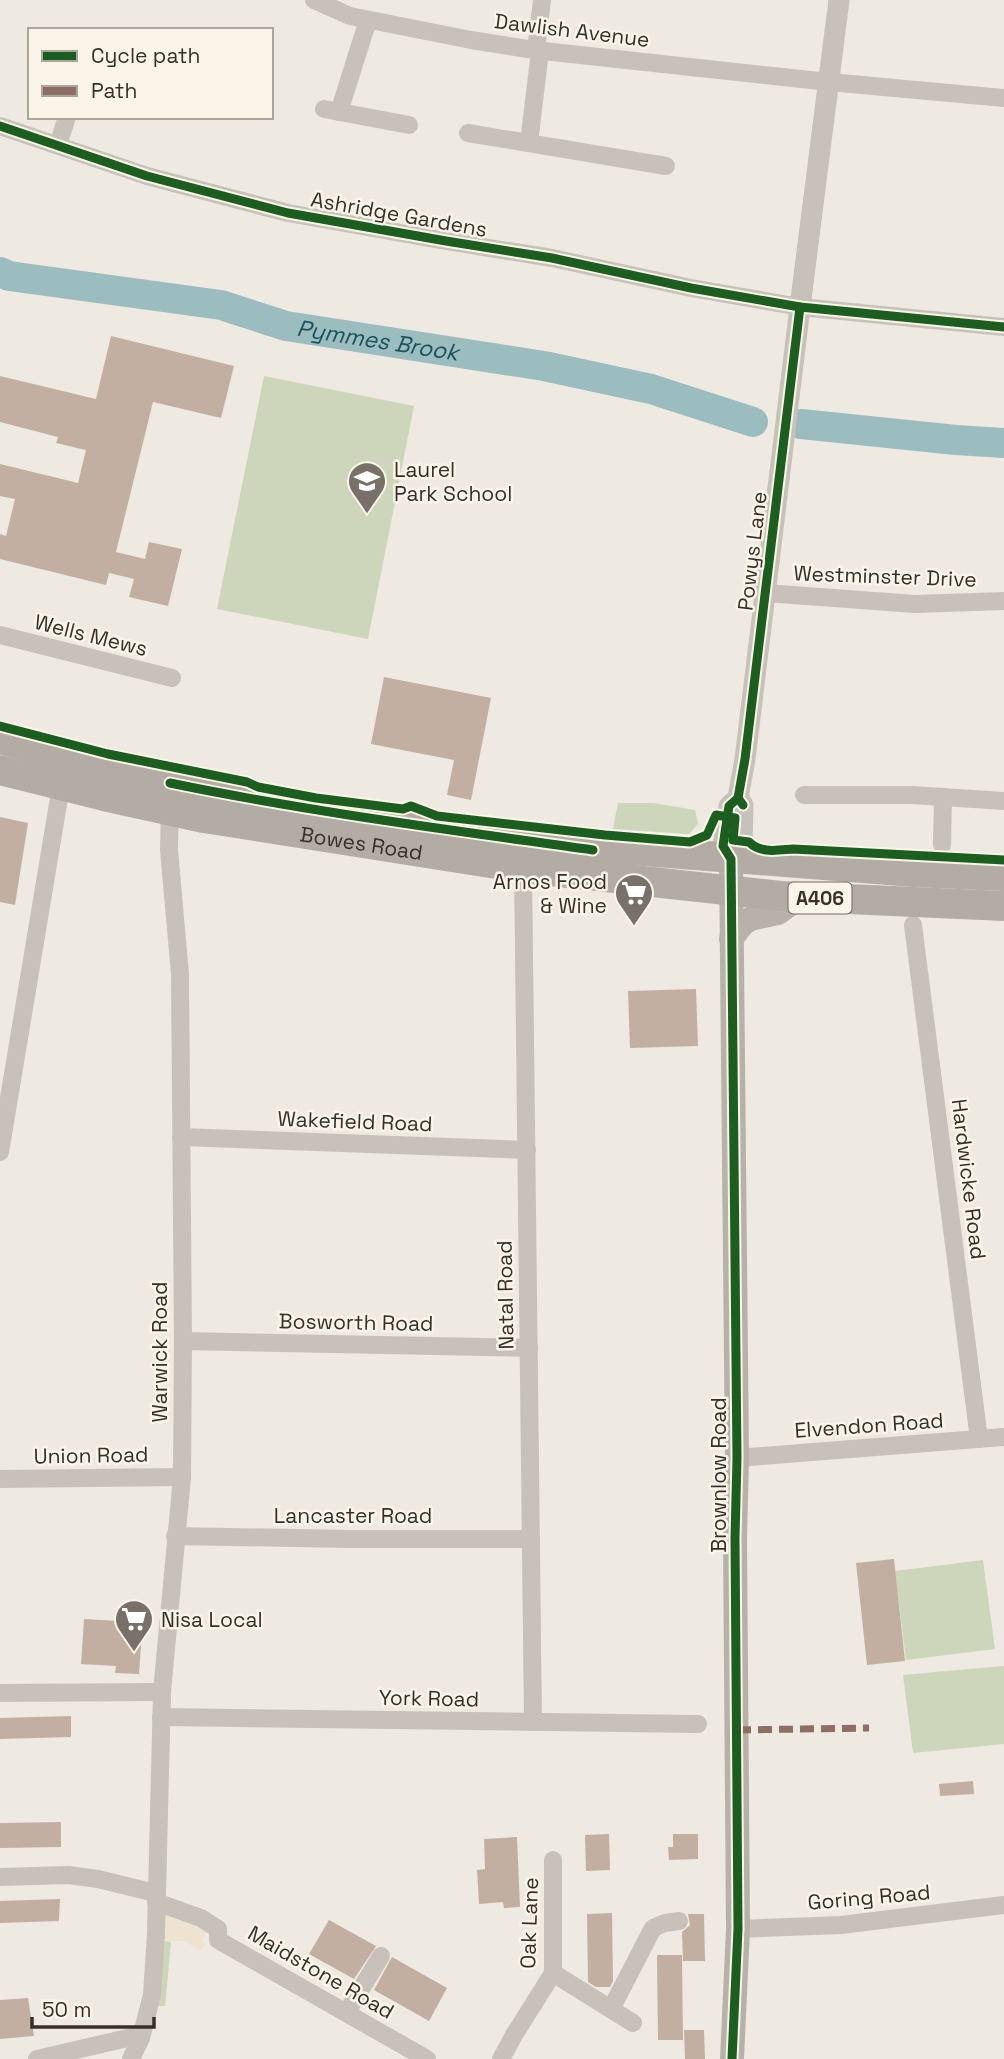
<svg xmlns="http://www.w3.org/2000/svg" width="1004" height="2059" font-family="'Space Grotesk',sans-serif">
	<style>
		.green { fill: #cdd5ba }
		.plaza { fill: #ede3d0 }
		.lines { fill: none; stroke-linecap: round; stroke-linejoin: round }
		.river { stroke: #9cbdc0; stroke-width: 30 }
		.building { fill: #c3afa2 }
		.minor { stroke: #c7c1ba; stroke-width: 18 }
		.tertiary { stroke: #c7c1ba; stroke-width: 21 }
		.secondary { stroke: #b8b1aa; stroke-width: 24 }
		.trunk { stroke: #b2aca4; stroke-width: 30 }
		.quiet { stroke: #8d6e63; stroke-width: 7; stroke-dasharray: 14 7; stroke-linecap: butt }
		.cycleway-casing { stroke: #fbf4e9; stroke-width: 13 }
		.cycleway { stroke: #1b5e20; stroke-width: 9 }
		.labels { text-anchor: middle; dominant-baseline: central; stroke-width: 5; stroke-linejoin: round; paint-order: stroke }
		.shield { fill: #fbf4e9; stroke: #726a62; stroke-width: 2 }
		.shield-label { font-size: 19px; font-weight: bold; fill: #382f28 }
		.street-label { font-size: 21px; fill: #382f28; stroke: #fbf4e9 }
		.poi-label { font-size: 21px; fill: #382f28; stroke: #fbf4e9; text-anchor: start }
		.water-label { font-size: 23px; font-style: italic; fill: #1b515c; stroke: #fbf4e9 }
	</style>
	<rect width="100%" height="100%" fill="#eeeae1"/>
	<!-- green -->
	<g class="green">
		<path d="M264,376l150,30 -46,233 -151,-30z"/>
		<path d="M911,431l93,6v14l-94,-10z"/>
		<path d="M618,803h35l42,7 3,14 -9,10 -76,-5z"/>
		<path d="M983,1560l12,89 -89,11 -11,-89z"/>
		<path d="M1004,1666v78l-91,9 -10,-78z"/>
		<path d="M163,1941l8,1 -6,64h-6z"/>
	</g>
	<!-- plaza -->
	<path class="plaza" d="M164,1911l41,18 1,4 -5,8 4,3 -4,7 -17,-10h-21z"/>
	<g class="lines">
		<!-- river -->
		<g class="river">
			<path id="s1" d="M0,272l9,4 212,29 65,21 258,40 107,23 102,33"/>
			<path d="M801,424l155,16 48,3"/>
		</g>
	</g>
	<!-- building -->
	<g class="building">
		<path d="M111,336l123,30 -13,52 -68,-16 -37,150 29,7 4,-17 33,7 -14,57 -39,-9 5,-18 -25,-6 -3,12 -106,-26v-25l6,2 9,-37 -15,-3v-32l78,19 8,-33 -30,-7 2,-6 -58,-15v-46l96,23z"/>
		<path d="M384,677l107,21 -20,102 -24,-5 7,-35 -83,-16z"/>
		<path d="M0,817l28,6 -13,82 -15,-3z"/>
		<path d="M696,989l2,57 -68,2 -2,-57z"/>
		<path d="M894,1559l11,102 -38,4 -11,-102z"/>
		<path d="M119,1617l24,2 -4,55 -24,-1 1,-7 -35,-2 3,-45 34,2z"/>
		<path d="M71,1716v21l-71,2v-21z"/>
		<path d="M973,1781l1,13 -34,2 -1,-12z"/>
		<path d="M61,1822v25l-61,1v-25z"/>
		<path d="M609,1834l1,36 -24,1 -1,-36z"/>
		<path d="M673,1834h25v25l-29,1 -1,-13h5z"/>
		<path d="M517,1837l3,70 -16,1 -1,-6 -24,2 -2,-34 8,-1 -1,-30z"/>
		<path d="M60,1899l-1,22 -59,2v-22z"/>
		<path d="M612,1913l1,68 -3,6h-14l-8,-5 -1,-68z"/>
		<path d="M688,1914h16l1,47h-22l-1,-29 8,-7z"/>
		<path d="M329,1920l47,26 -22,33 -45,-25z"/>
		<path d="M657,1955h25l1,85h-25z"/>
		<path d="M392,1957l55,31 -18,33 -55,-31z"/>
		<path d="M28,1998l6,38 -34,3v-39z"/>
		<path d="M684,2030h20l1,29h-20z"/>
	</g>
	<g class="lines">
		<!-- minor -->
		<g class="minor">
			<path d="M314,0l36,16 121,24 63,10 295,32 175,16"/>
			<path d="M536,50l6,-50"/>
			<path d="M324,109l85,16"/>
			<path d="M339,112l29,-92"/>
			<path d="M0,126l147,50 141,37 158,28 106,17 139,30 109,19 204,20"/>
			<path d="M468,133l198,33"/>
			<path d="M529,143l11,-92"/>
			<path d="M58,145l9,-28"/>
			<path d="M765,593l150,11 89,-3"/>
			<path d="M0,635l172,43"/>
			<path d="M804,795h108l92,6"/>
			<path d="M942,845l1,-48"/>
			<path d="M523,868l10,854"/>
			<path d="M913,925l66,514"/>
			<path d="M181,1137l346,13"/>
			<path d="M0,1152l61,-366"/>
			<path d="M183,1341l346,7"/>
			<path d="M737,1458l267,-21"/>
			<path d="M0,1479l182,-2"/>
			<path d="M175,1536l174,3h182"/>
			<path d="M0,1693l162,-1"/>
			<path d="M161,1717l537,7"/>
			<path d="M0,1877l68,-2 30,4 57,14"/>
			<path d="M156,1902l45,16 17,11v11l209,119"/>
			<path d="M738,1929l103,-4 163,-20"/>
			<path d="M553,1973l80,50"/>
			<path d="M611,2009l42,-81 12,-5 14,-2"/>
			<path d="M347,2012l34,-56"/>
			<path d="M37,2059l95,-22 9,1"/>
			<path d="M131,2059l10,-21 11,-43 4,-62 6,-241 20,-215 1,-136 -3,-367 -11,-124 1,-46"/>
			<path d="M501,2059l13,-24 39,-62v-113"/>
		</g>
		<!-- tertiary -->
		<path class="tertiary" d="M738,798l-9,8 -6,40 8,13 11,-11 1,-43 -5,-7 7,-39 55,-452 39,-307"/>
		<!-- secondary -->
		<g class="secondary">
			<path d="M731,859l6,599 -2,80 3,391 -6,130"/>
			<path d="M731,939l11,-14 8,-6 28,-6 22,-16"/>
		</g>
		<!-- trunk -->
		<g class="trunk">
			<path d="M0,739c76,21 151,41 228,56 121,23 243,38 365,55h38l283,22 90,4"/>
			<path id="s2" d="M0,770l104,26 100,22 319,50 258,28 223,10"/>
		</g>
		<!-- quiet -->
		<path class="quiet" d="M737,1730l132,-2"/>
		<defs>
			<g id="cycleway">
				<path d="M0,126l147,50 141,37 158,28 106,17 139,30 109,19 204,20"/>
				<path d="M0,726l108,28 139,28 11,5 58,11 87,11 8,-3 26,10 168,19 85,7 17,-7 9,-20 19,3 -2,22 16,2c12,12 29,8 44,7l211,11"/>
				<path d="M170,783c140,29 282,47 423,67"/>
				<path d="M743,805l-5,-7 7,-39 55,-452"/>
				<path d="M732,2059l6,-130 -3,-391 2,-80 -6,-599 -8,-13 6,-40 9,-8"/>
			</g>
		</defs>
		<!-- cycleway casing -->
		<use href="#cycleway" class="cycleway-casing"/>
		<!-- cycleway -->
		<use href="#cycleway" class="cycleway"/>
	</g>
	<!-- icons -->
	<defs>
		<symbol id="school-pin" viewBox="-11 -11 22 30"><path d="M0 17L-7.5 6A9.5 9.5 0 1 1 7.5 6Z" fill="#787069" stroke="#fbf4e9"/><path d="M0-5L7-2L0 1L-7-2ZM-4 1L0 2.5L4 1V4Q0 6-4 4Z" fill="#fff"/></symbol>
		<symbol id="supermarket-pin" viewBox="-11 -11 22 30"><path d="M0 17L-7.5 6A9.5 9.5 0 1 1 7.5 6Z" fill="#787069" stroke="#fbf4e9"/><path d="M-6-5.5h2.5l.6 2H6L4.5 2H-2.5L-4.4-4H-6ZM-1.5 3.2a1.3 1.3 0 1 0 .1 0ZM3 3.2a1.3 1.3 0 1 0 .1 0Z" fill="#fff"/></symbol>
	</defs>
	<g fill-rule="evenodd">
		<use href="#school-pin" x="345" y="459" width="44" height="60"/>
		<use href="#supermarket-pin" x="612" y="871" width="44" height="60"/>
		<use href="#supermarket-pin" x="112" y="1597" width="44" height="60"/>
	</g>
	<g class="labels">
		<!-- shield labels -->
		<rect class="shield" x="788.5" y="882.5" width="63" height="31" rx="5"/>
		<g class="shield-label">
			<text x="820" y="898">A406</text>
		</g>
		<!-- street labels -->
		<g class="street-label">
			<text transform="translate(572 30) rotate(7)">Dawlish Avenue</text>
			<text transform="translate(399 214) rotate(10)">Ashridge Gardens</text>
			<text transform="translate(752 551) rotate(-83)">Powys Lane</text>
			<text transform="translate(885 576) rotate(2)">Westminster Drive</text>
			<text transform="translate(91 635) rotate(14)">Wells Mews</text>
			<text stroke="none"><textPath href="#s2" startOffset="369">Bowes Road</textPath></text>
			<text transform="translate(355 1121) rotate(2)">Wakefield Road</text>
			<text transform="translate(969 1179) rotate(83)">Hardwicke Road</text>
			<text transform="translate(505 1295) rotate(-91)">Natal Road</text>
			<text transform="translate(356 1322) rotate(1)">Bosworth Road</text>
			<text transform="translate(159 1352) rotate(-90)">Warwick Road</text>
			<text transform="translate(869 1425) rotate(-4)">Elvendon Road</text>
			<text transform="translate(91 1455) rotate(-1)">Union Road</text>
			<text transform="translate(718 1475) rotate(-90)">Brownlow Road</text>
			<text x="353" y="1515">Lancaster Road</text>
			<text transform="translate(429 1698) rotate(1)">York Road</text>
			<text transform="translate(869 1897) rotate(-5)">Goring Road</text>
			<text transform="translate(529 1923) rotate(-88)">Oak Lane</text>
			<text transform="translate(321 1972) rotate(30)">Maidstone Road</text>
		</g>
		<!-- poi labels -->
		<g class="poi-label">
			<text x="394" y="469">Laurel<tspan x="394" dy="24">Park School</tspan></text>
			<text x="607" y="881" text-anchor="end">Arnos Food<tspan x="607" dy="24">&amp; Wine</tspan></text>
			<text x="161" y="1619">Nisa Local</text>
		</g>
		<!-- water labels -->
		<g class="water-label">
			<text stroke="none"><textPath href="#s1" startOffset="385">Pymmes Brook</textPath></text>
		</g>
	</g>
	<!-- legend -->
	<rect x="28" y="28" width="245" height="91" fill="#fbf4e9" stroke="#ada59c" stroke-width="2"/>
	<rect x="42" y="51" width="35" height="10" fill="#1b5e20" stroke="#ada59c" stroke-width="2"/>
	<text x="91" y="63" font-size="21" fill="#382f28">Cycle path</text>
	<rect x="42" y="86" width="35" height="10" fill="#8d6e63" stroke="#ada59c" stroke-width="2"/>
	<text x="91" y="98" font-size="21" fill="#382f28">Path</text>
	<!-- scale -->
	<path d="M32 2017v10h122v-10" fill="none" stroke="#382f28" stroke-width="3.5"/>
	<text x="42" y="2017" font-size="21" fill="#382f28" stroke="#fbf4e9" stroke-width="5" paint-order="stroke">50 m</text>
</svg>
